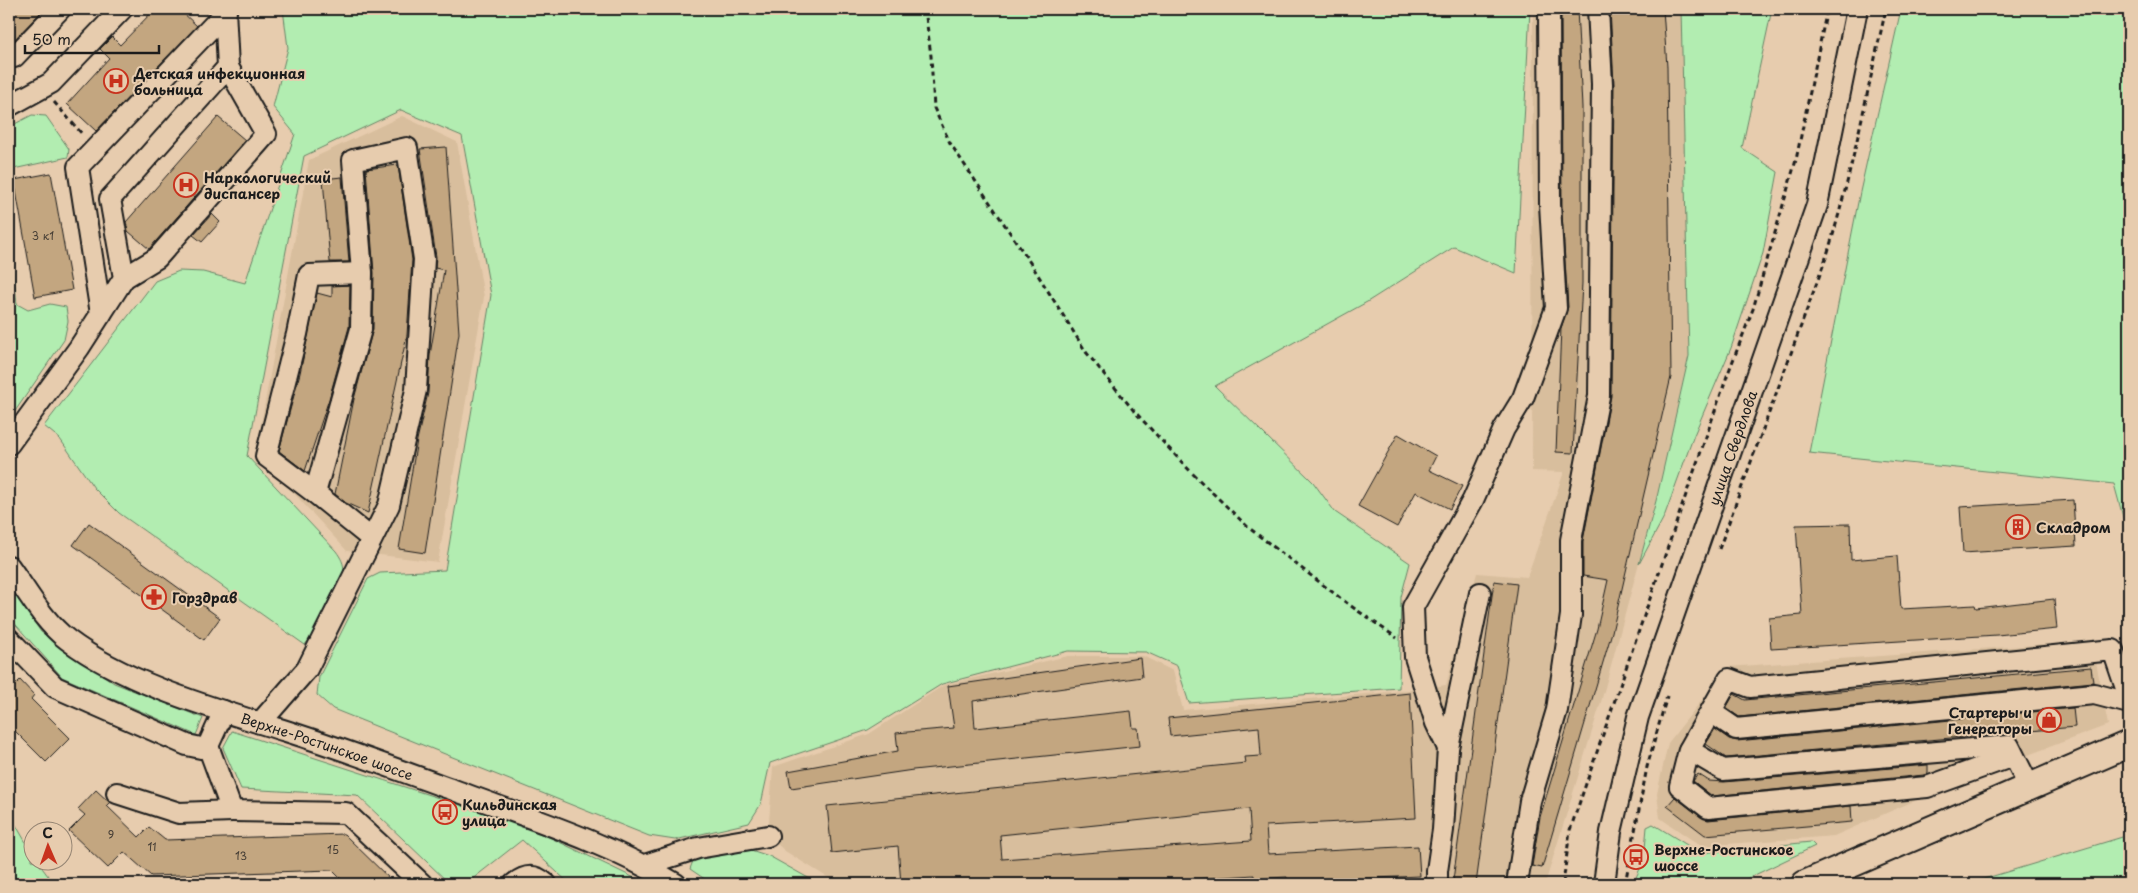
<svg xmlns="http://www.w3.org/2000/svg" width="2138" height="893" font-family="'Playpen Sans',sans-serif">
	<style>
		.built { fill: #d8be9d }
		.green { fill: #b2edb1; stroke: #678466 }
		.building { fill: #c3a680; stroke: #1c1c1c; fill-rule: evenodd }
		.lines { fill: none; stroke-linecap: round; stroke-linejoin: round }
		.minor-casing { stroke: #1c1c1c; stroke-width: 24 }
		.major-casing { stroke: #1c1c1c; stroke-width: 30 }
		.path { stroke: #1c1c1c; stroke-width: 3; stroke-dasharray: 5 4; stroke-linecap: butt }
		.minor { stroke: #e7ccae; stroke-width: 20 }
		.major { stroke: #e7ccae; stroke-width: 26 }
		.labels { text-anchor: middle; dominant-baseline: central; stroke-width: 4; stroke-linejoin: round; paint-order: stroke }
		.number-label { font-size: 11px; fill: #463e35 }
		.poi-label { font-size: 14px; font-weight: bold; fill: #1c1c1c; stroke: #e7ccae; text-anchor: start }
		.street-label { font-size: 14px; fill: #1c1c1c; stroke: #e7ccae }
	</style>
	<rect width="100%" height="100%" fill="#e7ccae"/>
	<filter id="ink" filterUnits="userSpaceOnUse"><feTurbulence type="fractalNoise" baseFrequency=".02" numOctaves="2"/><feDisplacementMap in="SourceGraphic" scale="10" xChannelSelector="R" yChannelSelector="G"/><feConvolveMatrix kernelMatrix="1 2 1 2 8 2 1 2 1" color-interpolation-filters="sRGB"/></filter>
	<g filter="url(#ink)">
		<!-- built -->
		<g class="built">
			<path d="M1533,9h148l8,347 -32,141 -56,205 -56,182h-707l-53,-33 -17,-15 5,-69 96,-33 75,-49 124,-29h75l30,15 10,39 228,-20 35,-5 31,-112 50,4 37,-105 -32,-1z"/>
			<path d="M402,116l55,26 27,155 -46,265 -91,-11 -91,-99 53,-292z"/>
			<path d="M2092,641l16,84 -144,54 -130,57 -133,10 -41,-28 -3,-24 11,-51 60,-76z"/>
		</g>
		<!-- green -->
		<g class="green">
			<path d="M283,9h1247l-14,264 -62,-26 -87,55 -152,84 98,96 22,30 75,51 -9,34 -2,91 -210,15 -12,-37 -31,-14 -78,-1 -126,33 -74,46 -98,33 -9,41 -12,19 -74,17 -26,-4 -316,-127 -16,-14 2,-18 49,-98 12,-6 65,-3 46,-275 -29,-159 -61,-26 -97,46 -57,300 89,95c5,7 8,12 8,21 -2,18 -27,57 -39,73l-186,-132 -25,-25 -34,-49 -16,-13 111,-145 24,-10 24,1 42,11 50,-149 -22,-27 15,-59z"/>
			<path d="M1681,9h91l-30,139 36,24 -15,81 -32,95 -37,87 -30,82 -25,47 18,-67 32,-141z"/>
			<path d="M1901,9h228v530l-15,-55 -305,-31 51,-261z"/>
			<path d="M32,115l14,1 23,33 -1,8 -59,13v-43z"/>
			<path d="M9,239l8,65 11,6 22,-6 16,3 2,14 -4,19 -55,80z"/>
			<path d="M9,586l32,46 73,51 89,35 -7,17 -134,-58 -53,-60z"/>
			<path d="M232,731l296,96 119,57h-77l-48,-44 -56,44h-16l-93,-89 -116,-6 -18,-41z"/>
			<path d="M9,813l23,40v7l5,1 17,23h-45z"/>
			<path d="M1653,824l47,29 111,-11 4,4 -79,38h-103l11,-24 3,-33z"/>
			<path d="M2129,835v49h-162z"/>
			<path d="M745,848l24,8 50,28h-107l-22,-15 4,-11z"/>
		</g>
		<!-- building -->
		<g class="building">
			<path d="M9,9h35l-33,34 -2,-1z"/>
			<path d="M155,9h24l18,17 -101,105 -29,-27 42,-46 -9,-9 12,-12 8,8z"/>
			<path d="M1561,9h16l5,98v176l-9,170 -17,-1 5,-124 7,-21 -6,-93z"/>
			<path d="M1610,9h53l4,58 4,310 -59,255 -70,236 -10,-2 8,-49 57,-188 11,-49 -25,-4v-35l28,-145 3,-312z"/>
			<path d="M218,117l27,23 -96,109 -21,-18 -2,-9z"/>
			<path d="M446,147l13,186 -34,220 -26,-4 18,-109 11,-47 2,-38 14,-85 -9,-2 1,-11 -16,-108z"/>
			<path d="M398,165l14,95 -5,75 -39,178 -22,-10 -11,-9 19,-95 19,-70 1,-56 -8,-104z"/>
			<path d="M51,173l21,117 -37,7 -21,-117z"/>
			<path d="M342,177l7,85h-19l-7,-83z"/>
			<path d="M212,214l8,8 -18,20 -9,-7z"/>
			<path d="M350,285l-1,42 -20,72 -24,72 -26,-20 21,-78 17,-80 15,4v-11z"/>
			<path d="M1398,434l38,22 -7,14 33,16 -12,23 -34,-17 -19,35 -39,-21z"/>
			<path d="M2073,500l3,46 -113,7 -3,-46z"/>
			<path d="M89,523l131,95 -16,22 -131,-95z"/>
			<path d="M1850,524l1,36 46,-4 4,53 74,-4 1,3 78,-9 3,30 -60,6 -226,14 -2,-31 33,-3 -6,-90z"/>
			<path d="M1494,581l23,3 -41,300 -23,-4z"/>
			<path d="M1140,658l2,19 -169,24 2,27 156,-17 2,17h5l2,18 -227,24 -122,18 -3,-17 110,-20 -2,-18 58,-5 -6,-42z"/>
			<path d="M2091,667l2,15 -354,35 -13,-9 8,-14 11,6z"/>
			<path d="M20,680l14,15 -3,4 39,39 -24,24 -37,-37v-34z"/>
			<path d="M1410,693l6,125 -150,8 2,28 150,-8 2,30 -133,6v-5l-33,2v-4l-137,9h-216l-3,-38 -66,7 -5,-47 419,-43 -1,-6 16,-1 -2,-29 -89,9 -2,-18zM1249,809l2,32 -249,18 -2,-24z"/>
			<path d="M2073,708l2,19 -349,31 -20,-14 9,-15 14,10 8,2z"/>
			<path d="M1928,765v9l-4,1 -212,21 -19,-15 5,-7 11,7 15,1z"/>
			<path d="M96,790l14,13 -3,3 32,31 10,-10 16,13 179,-6 51,50h-49l-14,-14 -181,6 -27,-24 -16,16 -39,-37 16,-16 -7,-6z"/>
			<path d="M1675,797l26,20 7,3 143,-14 1,16 -147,13 -38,-29z"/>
		</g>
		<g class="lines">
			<defs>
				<g id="minor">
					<path d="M9,54l5,3 46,-48"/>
					<path d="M9,106l42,-23 71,-74"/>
					<path d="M124,278l33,-20 109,-124 -38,-67"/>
					<path d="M101,314l-23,-147 148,-155"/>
					<path d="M9,444l70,-96 45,-70 -14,-79 118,-132 -3,-58"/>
					<path d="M315,493l-49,-37 31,-122 12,-59 53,-2"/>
					<path id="s1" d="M9,566c18,25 34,55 59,74 58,44 148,69 218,91 57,18 112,39 168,59 75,28 153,52 222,94"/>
					<path d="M9,639l46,48 132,58 14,3 7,-2 16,-35"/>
					<path d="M1711,712l25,17 358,-35 35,9"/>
					<path d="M260,723l47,-54 82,-164 27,-115 8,-131 -17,-111 -54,12 9,113 -1,56 -46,164 57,46"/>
					<path d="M208,746l24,65 114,2 76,71"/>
					<path d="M1448,748l-12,-25 -21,-66 -2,-50 60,-107 31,-71 19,-31 33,-90 -6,-104 -1,-195"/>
					<path d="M1689,750l34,20 286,-24 21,42"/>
					<path d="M2013,756l-86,31 -219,21 -28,-22 9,-36 40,-71 21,8 363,-37 16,47"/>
					<path d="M117,793l62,20 53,-2"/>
					<path d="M645,865l53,-17 70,-12"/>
					<path d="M514,884c11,-9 21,-10 32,0"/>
					<path d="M1437,884v-13l6,-41 5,-82 32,-155"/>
					<path d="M1517,884l13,-83 27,-91 14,-95v-75l28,-144 3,-312 -4,-75"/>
					<path id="s2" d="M1604,884l7,-52 27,-115 179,-512 40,-196"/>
				</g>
				<path id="major" d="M1805,884l324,-140"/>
			</defs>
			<!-- minor casing -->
			<use href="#minor" class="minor-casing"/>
			<!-- major casing -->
			<use href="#major" class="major-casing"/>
			<!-- path -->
			<g class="path">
				<path d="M925,9l6,47 3,52 16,35 83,124 53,85 48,59 58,62 57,55 99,76 49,34"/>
				<path d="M54,102l29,33"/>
				<path d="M1719,549l108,-294c25,-81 40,-164 59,-246"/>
				<path d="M1563,884l7,-54 157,-454 26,-67 43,-149 31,-151"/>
				<path d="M1625,884l22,-117 20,-71"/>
			</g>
			<!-- minor -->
			<use href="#minor" class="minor"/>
			<!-- major -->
			<use href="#major" class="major"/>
		</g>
	</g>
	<!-- icons -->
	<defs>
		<symbol id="hospital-ring" viewBox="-11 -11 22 22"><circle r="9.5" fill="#e7ccae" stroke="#c8321e" stroke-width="1.5"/><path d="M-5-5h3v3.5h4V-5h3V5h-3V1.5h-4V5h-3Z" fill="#c8321e"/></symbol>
		<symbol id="building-ring" viewBox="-11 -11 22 22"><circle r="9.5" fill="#e7ccae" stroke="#c8321e" stroke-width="1.5"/><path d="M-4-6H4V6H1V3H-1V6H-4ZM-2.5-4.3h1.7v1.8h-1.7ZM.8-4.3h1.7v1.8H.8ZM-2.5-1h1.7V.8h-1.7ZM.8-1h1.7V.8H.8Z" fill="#c8321e"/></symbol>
		<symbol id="pharmacy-ring" viewBox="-11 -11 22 22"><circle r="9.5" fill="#e7ccae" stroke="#c8321e" stroke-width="1.5"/><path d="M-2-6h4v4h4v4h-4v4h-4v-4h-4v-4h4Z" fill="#c8321e"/></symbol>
		<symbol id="shop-ring" viewBox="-11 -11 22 22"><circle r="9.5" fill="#e7ccae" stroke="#c8321e" stroke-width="1.5"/><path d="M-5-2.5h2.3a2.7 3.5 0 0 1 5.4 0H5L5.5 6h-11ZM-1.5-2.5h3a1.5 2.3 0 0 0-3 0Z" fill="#c8321e"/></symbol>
		<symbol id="bus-ring" viewBox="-11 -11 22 22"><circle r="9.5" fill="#e7ccae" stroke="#c8321e" stroke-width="1.5"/><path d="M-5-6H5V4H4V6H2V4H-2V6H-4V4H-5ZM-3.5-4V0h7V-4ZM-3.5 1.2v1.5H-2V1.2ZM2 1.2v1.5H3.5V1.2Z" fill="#c8321e"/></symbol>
	</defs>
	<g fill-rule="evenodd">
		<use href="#hospital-ring" x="102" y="67" width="28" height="28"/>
		<use href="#hospital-ring" x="172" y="171" width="28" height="28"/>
		<use href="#building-ring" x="2004" y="513" width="28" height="28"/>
		<use href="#pharmacy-ring" x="140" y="583" width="28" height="28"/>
		<use href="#shop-ring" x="2035" y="706" width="28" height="28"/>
		<use href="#bus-ring" x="431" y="798" width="28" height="28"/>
		<use href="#bus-ring" x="1622" y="843" width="28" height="28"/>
	</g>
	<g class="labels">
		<!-- number labels -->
		<g class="number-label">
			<text x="43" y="235">3 к1</text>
			<text x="111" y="834">9</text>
			<text x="152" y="846">11</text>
			<text x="333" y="849">15</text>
			<text x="241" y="855">13</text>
		</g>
		<!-- poi labels -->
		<g class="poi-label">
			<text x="134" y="73">Детская инфекционная<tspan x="134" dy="16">больница</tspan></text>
			<text x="204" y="177">Наркологический<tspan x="204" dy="16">диспансер</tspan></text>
			<text x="2036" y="527">Складром</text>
			<text x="172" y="597">Горздрав</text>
			<text x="2032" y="712" text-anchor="end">Стартеры и<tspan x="2032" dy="16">Генераторы</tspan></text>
			<text x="462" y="804">Кильдинская<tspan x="462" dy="16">улица</tspan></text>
			<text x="1654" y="849">Верхне-Ростинское<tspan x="1654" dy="16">шоссе</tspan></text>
		</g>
		<!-- street labels -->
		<g class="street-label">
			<text stroke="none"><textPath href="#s2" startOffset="456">улица Свердлова</textPath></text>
			<text stroke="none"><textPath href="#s1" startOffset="376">Верхне-Ростинское шоссе</textPath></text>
		</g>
	</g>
	<!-- margin -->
	<rect width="2138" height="893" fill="none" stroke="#e7ccae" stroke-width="30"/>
	<rect x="15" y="15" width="2108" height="863" fill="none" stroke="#1c1c1c" stroke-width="2" filter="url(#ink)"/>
	<!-- north arrow -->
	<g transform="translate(48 846) rotate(358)"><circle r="24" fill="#e7ccae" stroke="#968674"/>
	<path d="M0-4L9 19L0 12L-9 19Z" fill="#c8321e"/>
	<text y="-8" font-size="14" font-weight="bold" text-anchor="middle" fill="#1c1c1c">С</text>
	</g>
	<!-- scale -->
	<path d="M25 45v8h134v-8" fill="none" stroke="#1c1c1c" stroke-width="2.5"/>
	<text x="32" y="45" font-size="15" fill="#1c1c1c" stroke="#e7ccae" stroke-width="4" paint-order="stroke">50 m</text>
</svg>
